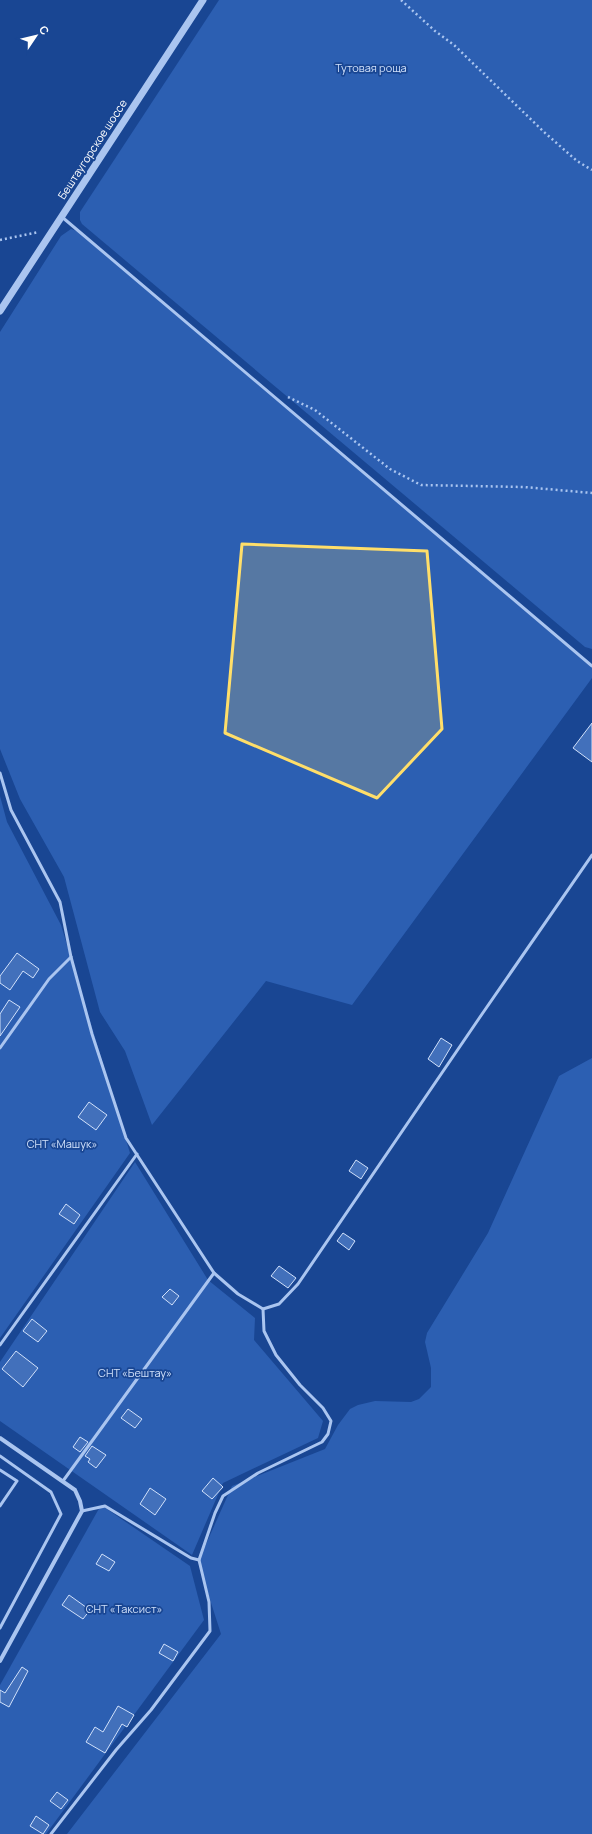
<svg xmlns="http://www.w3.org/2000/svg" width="592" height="1834" font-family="Manrope,sans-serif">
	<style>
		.green { fill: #2c5fb2 }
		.building { fill: #4270bb; stroke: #d1e1fb }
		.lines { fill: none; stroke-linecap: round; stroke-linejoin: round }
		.path { stroke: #aac5f0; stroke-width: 2.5; stroke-dasharray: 2 3; stroke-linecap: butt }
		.service { stroke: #aac5f0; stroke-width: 3 }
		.minor { stroke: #aac5f0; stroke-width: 4 }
		.tertiary { stroke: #aac5f0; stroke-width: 7 }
		.marked { fill: #ffde69; fill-opacity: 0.2; stroke: #ffde69; stroke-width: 3; stroke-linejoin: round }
		.labels { text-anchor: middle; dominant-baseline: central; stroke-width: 3.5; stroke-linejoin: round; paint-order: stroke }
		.park-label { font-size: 11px; fill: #d1e1fb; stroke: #194693 }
		.street-label { font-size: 11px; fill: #fff; stroke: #194693 }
	</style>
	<rect width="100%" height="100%" fill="#194693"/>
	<!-- green -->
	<g class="green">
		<path d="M219,0h373v649l-7,-2 -503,-423 -2,-4v-8z"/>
		<path d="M71,229l9,3 512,436v10l-240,327 -86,-24 -114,144 -27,-74 -25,-39 -36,-135 -44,-78 -20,-50v-417l61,-96z"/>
		<path d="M0,796l7,26 54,103 69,228 -130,185z"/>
		<path d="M592,1058v776h-525l154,-200 -23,-72 34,-76 93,-37 13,-24 12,-16 8,-4 17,-4 36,1 8,-3 12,-12v-19l-6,-26 2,-9 61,-100 71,-157z"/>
		<path d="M135,1162l73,118 47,38 -1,22 69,81 -5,17 -95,45 -31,72 -192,-134v-59z"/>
		<path d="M101,1505l89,61 14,54 -158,214h-46v-149z"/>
	</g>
	<!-- building -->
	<g class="building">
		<path d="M592,723v39l-19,-14z"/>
		<path d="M17,953l22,16 -6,9 -10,-7 -13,19 -10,-7v-7z"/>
		<path d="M9,1000l11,7 -20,29v-22z"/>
		<path d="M441,1038l11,7 -13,22 -11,-8z"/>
		<path d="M89,1102l18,13 -11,15 -18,-13z"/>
		<path d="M356,1160l12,8 -7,11 -12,-8z"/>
		<path d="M66,1204l14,11 -6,9 -15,-10z"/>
		<path d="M343,1233l12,8 -6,9 -12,-9z"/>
		<path d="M279,1266l17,12 -8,10 -17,-12z"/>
		<path d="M170,1289l9,7 -7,9 -10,-8z"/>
		<path d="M32,1319l15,12 -9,11 -15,-11z"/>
		<path d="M16,1351l22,17 -15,19 -21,-18z"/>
		<path d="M128,1409l14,10 -7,9 -14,-10z"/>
		<path d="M80,1437l8,5 -8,10 -7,-5z"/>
		<path d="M92,1446l14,9 -10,13 -8,-6 2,-3 -5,-3z"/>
		<path d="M213,1478l10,9 -11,12 -10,-8z"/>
		<path d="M150,1488l16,11 -11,16 -15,-11z"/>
		<path d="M102,1554l13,8 -6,9 -13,-7z"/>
		<path d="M69,1595l21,15 -7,9 -21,-14z"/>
		<path d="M164,1644l14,8 -5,9 -14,-8z"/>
		<path d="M22,1667l6,4 -19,36 -9,-5v-12l5,3z"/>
		<path d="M118,1706l16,9 -7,12 -5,-3 -17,29 -19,-11 9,-15 8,5z"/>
		<path d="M57,1792l11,8 -7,9 -11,-8z"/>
		<path d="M36,1816l13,9 -6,9 -13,-8z"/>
	</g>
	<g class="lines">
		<!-- path -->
		<g class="path">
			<path d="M401,0l34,31 19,14 90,87 33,29 15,9"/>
			<path d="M0,240l39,-8"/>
			<path d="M288,397l27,13 75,59 31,16 103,2 68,6"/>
		</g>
		<!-- service -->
		<g class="service">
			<path d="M62,217l530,449"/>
			<path d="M0,773l11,37 49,92 11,55 21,77 34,104 88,135 24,21 25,15 16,-5 19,-20 182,-267 112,-162"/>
			<path d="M0,1048l49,-69 22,-22"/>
			<path d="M0,1345l137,-191"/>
			<path d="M0,1456l51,36 10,22 -61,114"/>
			<path d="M0,1470l17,11 -17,25"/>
			<path d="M63,1481l151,-208"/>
			<path d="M82,1511l23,-5 86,52 8,2"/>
			<path d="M51,1834l65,-84 35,-40 59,-79 -1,-29 -10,-42 16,-47 8,-17 35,-23 64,-31 6,-8 3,-13 -8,-13 -23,-23 -24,-30 -12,-24 -1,-22"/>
		</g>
		<!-- minor -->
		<path class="minor" d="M0,1438l75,52 5,11 2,10 -82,150"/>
		<!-- tertiary -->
		<path class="tertiary" d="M0,311l203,-311"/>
	</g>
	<!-- marked area -->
	<path class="marked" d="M242,544l185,7 15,178 -65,69 -152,-65z"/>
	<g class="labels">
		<!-- park labels -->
		<g class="park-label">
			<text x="371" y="67">Тутовая роща</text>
			<text x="62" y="1143">СНТ «Машук»</text>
			<text x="135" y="1372">СНТ «Бештау»</text>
			<text x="124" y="1608">СНТ «Таксист»</text>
		</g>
		<!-- street labels -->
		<g class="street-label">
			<text transform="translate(92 149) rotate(-57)">Бештаугорское шоссе</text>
		</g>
	</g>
	<!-- north arrow -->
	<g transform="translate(36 36) rotate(55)" stroke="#194693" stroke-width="3" paint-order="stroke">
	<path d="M0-3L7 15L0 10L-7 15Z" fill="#ffffff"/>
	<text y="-6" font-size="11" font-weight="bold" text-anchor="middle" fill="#ffffff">С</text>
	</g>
</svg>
